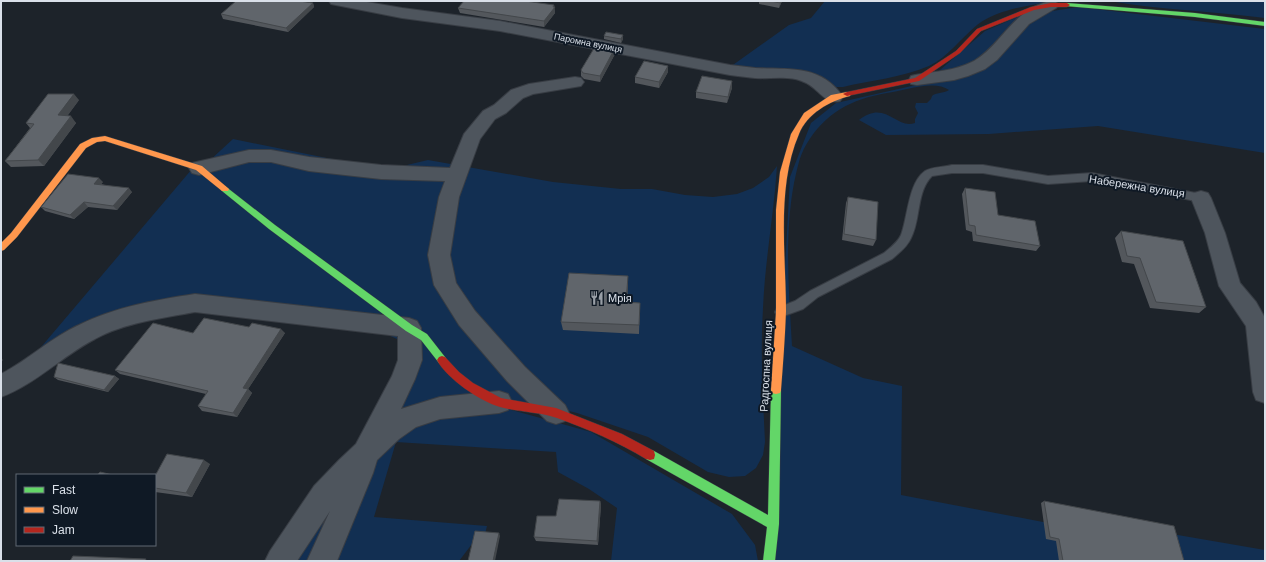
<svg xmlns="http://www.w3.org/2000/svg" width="1266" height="562" font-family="Arial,sans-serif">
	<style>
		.green { fill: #122f52 }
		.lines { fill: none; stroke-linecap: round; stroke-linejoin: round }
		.lane-casing { stroke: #383d44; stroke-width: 2 }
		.street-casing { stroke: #383d44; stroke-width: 2 }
		.fast-casing { stroke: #383d44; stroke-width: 1 }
		.slow-casing { stroke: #383d44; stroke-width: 1 }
		.jam-casing { stroke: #383d44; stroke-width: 1 }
		.lane { fill: #4e555d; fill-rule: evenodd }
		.street { fill: #4e555d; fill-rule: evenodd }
		.fast { fill: #63d668; fill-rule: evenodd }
		.slow { fill: #ff974d; fill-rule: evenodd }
		.jam { fill: #b3261e; fill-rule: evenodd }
		.wall { fill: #53575c }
		.shaded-wall { fill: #43474b }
		.building { fill: #60656b; stroke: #43474b }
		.labels { text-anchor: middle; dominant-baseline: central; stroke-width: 4; stroke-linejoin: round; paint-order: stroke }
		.far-street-label { font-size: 9px; fill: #dae0e9; stroke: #0f1925 }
		.street-label { font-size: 11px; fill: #dae0e9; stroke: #0f1925 }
		.poi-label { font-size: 11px; fill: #dae0e9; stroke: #0f1925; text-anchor: start }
	</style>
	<rect width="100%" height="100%" fill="#1d232a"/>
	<!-- green -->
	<g class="green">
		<path d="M825,1h228c-25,5 -55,8 -76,24 -16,13 -29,32 -48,41 -28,12 -58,14 -86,21h-7l-8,-3 -98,-17 59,-42 22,-7z"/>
		<path d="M1109,1h156v17c-52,-7 -105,-8 -156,-17z"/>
		<path d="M1078,7l187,22v124l-167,-27 -109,8 -103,1 -27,-15c27,-21 37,10 56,3v-4l3,-6 -3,-6 1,-4h11l4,-4 1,-3c4,-4 11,-2 17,-6 -15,-11 -45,1 -62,3 -36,6 -62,20 -81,52 -7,12 -9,25 -12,38 -10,54 -5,109 -2,163l71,32 39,8 -1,109 142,27 129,12 93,16v11h-496l21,-384 21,-54 25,-20 89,-20 60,-52 35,-15z"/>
		<path d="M233,139l153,31 42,-10 125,22 68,7h31l33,6 28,2 24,-3 16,-6 16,-11 8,-11c-3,48 -12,94 -14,142 -3,45 0,90 2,134l-2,13 -7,13 -11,8 -16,1 -21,-5 -60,-35 -71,-24 -36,-9 -144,15 7,-68 -7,-12 -24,-11 -161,-18 -69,9 -118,47 167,-197 16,-7z"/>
		<path d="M508,409l83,23 141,82 23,31 3,16h-147l6,-53 -28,-19 -31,-17 -2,-20 -160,-10 -22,75 113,9 -2,8 -10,6 -16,21h-131l39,-89 44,-52z"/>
		<path d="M352,473l-36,88h-25z"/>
	</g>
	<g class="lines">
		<defs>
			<path id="lane" d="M952,165h31l65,11 44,-3 109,21 4,1 1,3 -1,3 -4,1 -109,-21 -44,3 -65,-11h-31l-20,3c-16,16 -11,43 -21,62 -4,9 -12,15 -19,21l-74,38 -15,12 -22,8 -4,-1 -2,-4 2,-4 18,-7 15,-10 74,-38c6,-5 14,-11 17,-18 7,-18 7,-52 24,-64 6,-4 19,-4 27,-6z"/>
			<g id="street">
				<path d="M329,1h32l41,7 98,13 230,44c8,1 17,2 25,3 34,2 66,-4 88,29l-3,4c-16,4 -22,-14 -36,-19 -15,-7 -33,-3 -49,-4 -9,-1 -17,-2 -25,-3l-230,-44 -98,-13 -66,-13 -5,-1z"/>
				<path d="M1053,1l3,1 3,3 -3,3 -27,16 -32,36 -12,9 -17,7 -14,4 -37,5 -6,-1 -2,-4 2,-4c21,-5 43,-4 63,-15 24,-14 34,-41 62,-55 5,-2 11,-5 17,-5z"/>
				<path d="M575,77l6,1 3,4 -3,4 -48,8 -10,4 -17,15 -11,6 -15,20 -21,58 -9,58 6,28 19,28 50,56 40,38 4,8 -4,8 -9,3 -9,-3 -40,-40 -48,-56 -25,-40 -6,-30 11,-58 6,-16 -64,-2 -72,-8 -38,-9h-22l-50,13 -7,-2 -3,-5 3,-5 57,-13h22l38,7 72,8 69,3 14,-34 19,-23 11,-6 17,-15 18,-6z"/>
				<path d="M1201,191l7,2 3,5 14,35 15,50 16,19 9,16v85l-9,-3 -3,-8 -7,-66 -27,-40 -14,-53 -14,-35 3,-5z"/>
				<path d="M195,294l214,24 8,3 4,7 1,32 -7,19 -14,30 39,-12 59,-6 9,3 4,8 -4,8 -9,3 -59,6 -24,8 -17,12 -22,21 -4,13 -36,88h-30l23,-50 -33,50h-32l5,-10 44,-65 25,-26 17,-16 36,-68 6,-16v-24l-203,-24c-32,6 -72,11 -100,27 -33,17 -59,45 -94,58v-23c27,-14 51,-37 78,-49 36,-18 77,-25 116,-31z"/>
			</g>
			<g id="fast">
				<path d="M1067,3l128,10 70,9v4l-70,-9 -130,-11v-2z"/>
				<path d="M225,186l50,39 137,100 15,9 18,23 2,3 -2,3 -3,1 -3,-1 -18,-23 -15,-9 -137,-102 -47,-38 -1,-2 1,-2z"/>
				<path d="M776,386l4,1 1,3 -2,134 -4,37h-12l4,-34 -121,-68 -1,-4 1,-4 4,-1 4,1 114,64 3,-125 1,-3z"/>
			</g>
			<g id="slow">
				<path d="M847,92l4,2 -1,2c-21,5 -43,18 -51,38 -23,53 -13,121 -13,177 -1,27 -3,53 -5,79l-1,3 -4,1 -4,-1 -1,-3 5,-78v-102l4,-38 11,-38 13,-21 27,-18z"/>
				<path d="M105,136l97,30 27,23 -1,2h-6l-26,-21 -91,-29 -8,1 -11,6 -69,89 -13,13 -3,1v-8l10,-10 69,-89 12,-6z"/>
			</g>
			<g id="jam">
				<path d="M1051,3h16l3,2 -3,2h-16l-17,3 -53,21 -21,22 -41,28 -72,15 -4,-2 4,-2 68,-14 41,-27 21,-22 54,-22z"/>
				<path d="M442,356l3,1 14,15 14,11 28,15 55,10 66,26 32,17 1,4 -1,4 -4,1 -4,-1c-28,-17 -58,-30 -89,-41 -18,-6 -38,-6 -57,-11 -19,-5 -54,-29 -63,-47l2,-3z"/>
			</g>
		</defs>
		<!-- lane casing -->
		<use href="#lane" class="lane-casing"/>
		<!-- street casing -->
		<use href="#street" class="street-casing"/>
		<!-- fast casing -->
		<use href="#fast" class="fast-casing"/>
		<!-- slow casing -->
		<use href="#slow" class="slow-casing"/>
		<!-- jam casing -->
		<use href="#jam" class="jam-casing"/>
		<!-- lane -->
		<use href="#lane" class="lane"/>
		<!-- street -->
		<use href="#street" class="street"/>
		<!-- fast -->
		<use href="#fast" class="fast"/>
		<!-- slow -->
		<use href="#slow" class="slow"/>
		<!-- jam -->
		<use href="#jam" class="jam"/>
	</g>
	<!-- wall -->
	<g class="wall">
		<path d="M759,1h23l-3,7 -20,-4z"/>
		<path d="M313,3l1,4 -26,25 -65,-13 -2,-5z"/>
		<path d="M554,5l1,8 -11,14 -84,-14 -2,-5z"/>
		<path d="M604,36l19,3 -2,4 -17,-4z"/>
		<path d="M615,48v6l-15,28 -16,-3 -3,-3v-6z"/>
		<path d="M668,72l-9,16 -24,-5v-6z"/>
		<path d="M732,81v7l-5,15 -31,-5v-6z"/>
		<path d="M79,100l-12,16 9,7 -32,43 -33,1 -6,-6 25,-33 -4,-5z"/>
		<path d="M103,182l-2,2 31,8 -15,18 -29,-3 -14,12 -29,-8 -4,-4z"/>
		<path d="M965,188l33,27 42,31 -4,5 -63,-10 -1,-9 -6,-2 -4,-36z"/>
		<path d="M848,197l28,43 -3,6 -31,-6 4,-37z"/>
		<path d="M1121,231l85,76 -7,6 -49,-5 -16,-44 -12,-2 -7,-24z"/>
		<path d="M628,284l-1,18 13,1 -1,31 -76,-4 -2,-8z"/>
		<path d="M249,327l36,6 -37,56 4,4 -15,24 -35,-6 -4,-5 8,-12 -86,-20 -5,-4 78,-37z"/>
		<path d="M115,376l4,3 -11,13 -50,-12 -4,-3z"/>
		<path d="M210,464l-18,33 -37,-5v-16z"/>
		<path d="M600,501l1,4 -3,40 -62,-4 -2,-4 22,-21z"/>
		<path d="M1044,501l140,60h-125l-3,-20 -10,-2 -5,-36z"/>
	</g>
	<!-- shaded-wall -->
	<g class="shaded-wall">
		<path d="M780,1h2l-3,7 1,-5z"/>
		<path d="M313,3l1,4 -26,25 -2,-4z"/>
		<path d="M554,5l1,8 -11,14v-6z"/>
		<path d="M623,35v4l-2,4v-4z"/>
		<path d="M615,48v6l-15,28v-6z"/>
		<path d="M668,66v6l-9,16v-6z"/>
		<path d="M732,81v7l-5,15 1,-6z"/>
		<path d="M74,94l5,6 -16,22 -5,-7z"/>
		<path d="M71,116l5,7 -32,43 -6,-6z"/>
		<path d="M99,178l4,4 -5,6 -4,-4z"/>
		<path d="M129,188l3,4 -15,18 -4,-4z"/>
		<path d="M84,202l4,5 -14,12 -4,-4z"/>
		<path d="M628,276v8l-2,27v-9z"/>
		<path d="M281,329l4,4 -37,56 4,4 -15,24 -4,-4 10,-25z"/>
		<path d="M1,358l2,2 -2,2z"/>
		<path d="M115,376l4,3 -11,13 -4,-2z"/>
		<path d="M204,460l6,4 -18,33 -6,-4z"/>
		<path d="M600,501l1,4 -3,40 -1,-4z"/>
		<path d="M499,533l1,3 -5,25h-2z"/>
	</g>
	<!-- building -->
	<g class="building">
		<path d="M236,1h63l14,2 -27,25 -65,-14z"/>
		<path d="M464,1h61l29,4 -1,2h2l-11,14 -86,-13z"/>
		<path d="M771,1h9v2z"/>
		<path d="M606,32l17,3 -2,4 -17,-3z"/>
		<path d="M596,45l19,3 -15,28 -17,-3 -2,-3z"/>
		<path d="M644,61l24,5 -9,16 -24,-5z"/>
		<path d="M702,76l30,5 -4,16 -32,-5z"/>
		<path d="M48,94h26l-16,21 13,1 -33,44 -33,1 29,-37 -8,-1z"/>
		<path d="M68,174l31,4 -5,6 35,4 -16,18 -29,-4 -14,13 -29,-8z"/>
		<path d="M965,188l30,4 3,23 37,6 5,25 -64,-11 -1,-9 -6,-1z"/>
		<path d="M848,197l30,5 -2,38 -32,-6z"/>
		<path d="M1121,231l62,10 23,66 -50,-5 -16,-44 -13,-2z"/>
		<path d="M569,273l59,3 -2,26 14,1 -1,22 -78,-3z"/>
		<path d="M204,318l45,9 3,-4 29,6 -38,59 5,1 -15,24 -35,-7 10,-15 -93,-21 38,-47 40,10z"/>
		<path d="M58,363l57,13 -11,14 -50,-13z"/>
		<path d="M167,454l37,6 -18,33 -31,-5v-12z"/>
		<path d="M100,472l13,3h-16z"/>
		<path d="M559,499l41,2 -3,40 -63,-4 3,-21h19z"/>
		<path d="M1044,501l130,25 10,35h-121l-4,-22 -9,-2z"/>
		<path d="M475,531l24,2 -6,28h-25z"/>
		<path d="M73,556l73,3 -1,2h-75z"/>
	</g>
	<!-- icons -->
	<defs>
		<symbol id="restaurant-bare" viewBox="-9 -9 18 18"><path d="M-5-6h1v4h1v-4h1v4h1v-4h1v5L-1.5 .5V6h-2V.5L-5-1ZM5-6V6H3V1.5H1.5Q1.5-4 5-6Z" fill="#989ea6" stroke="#0f1925" stroke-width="2.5" paint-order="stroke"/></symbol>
	</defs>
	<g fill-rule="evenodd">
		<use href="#restaurant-bare" x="587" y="288" width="20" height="20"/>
	</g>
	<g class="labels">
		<!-- far-street labels -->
		<g class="far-street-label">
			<text transform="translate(588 43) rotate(11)">Паромна вулиця</text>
		</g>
		<!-- street labels -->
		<g class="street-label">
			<text transform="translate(1137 186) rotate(9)">Набережна вулиця</text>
			<text transform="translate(766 366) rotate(-87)">Радгоспна вулиця</text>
		</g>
		<!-- poi labels -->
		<g class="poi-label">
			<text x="608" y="298">Мрія</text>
		</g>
	</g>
	<!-- border -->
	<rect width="1266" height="562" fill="none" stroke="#dae0e9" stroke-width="4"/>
	<!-- legend -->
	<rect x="16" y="474" width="140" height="72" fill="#0f1925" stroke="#606973"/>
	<rect x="24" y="487" width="20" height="6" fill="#63d668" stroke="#606973"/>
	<text x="52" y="494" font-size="12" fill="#dae0e9">Fast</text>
	<rect x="24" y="507" width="20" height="6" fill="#ff974d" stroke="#606973"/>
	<text x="52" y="514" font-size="12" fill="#dae0e9">Slow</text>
	<rect x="24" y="527" width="20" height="6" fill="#b3261e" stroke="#606973"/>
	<text x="52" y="534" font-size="12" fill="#dae0e9">Jam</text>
</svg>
